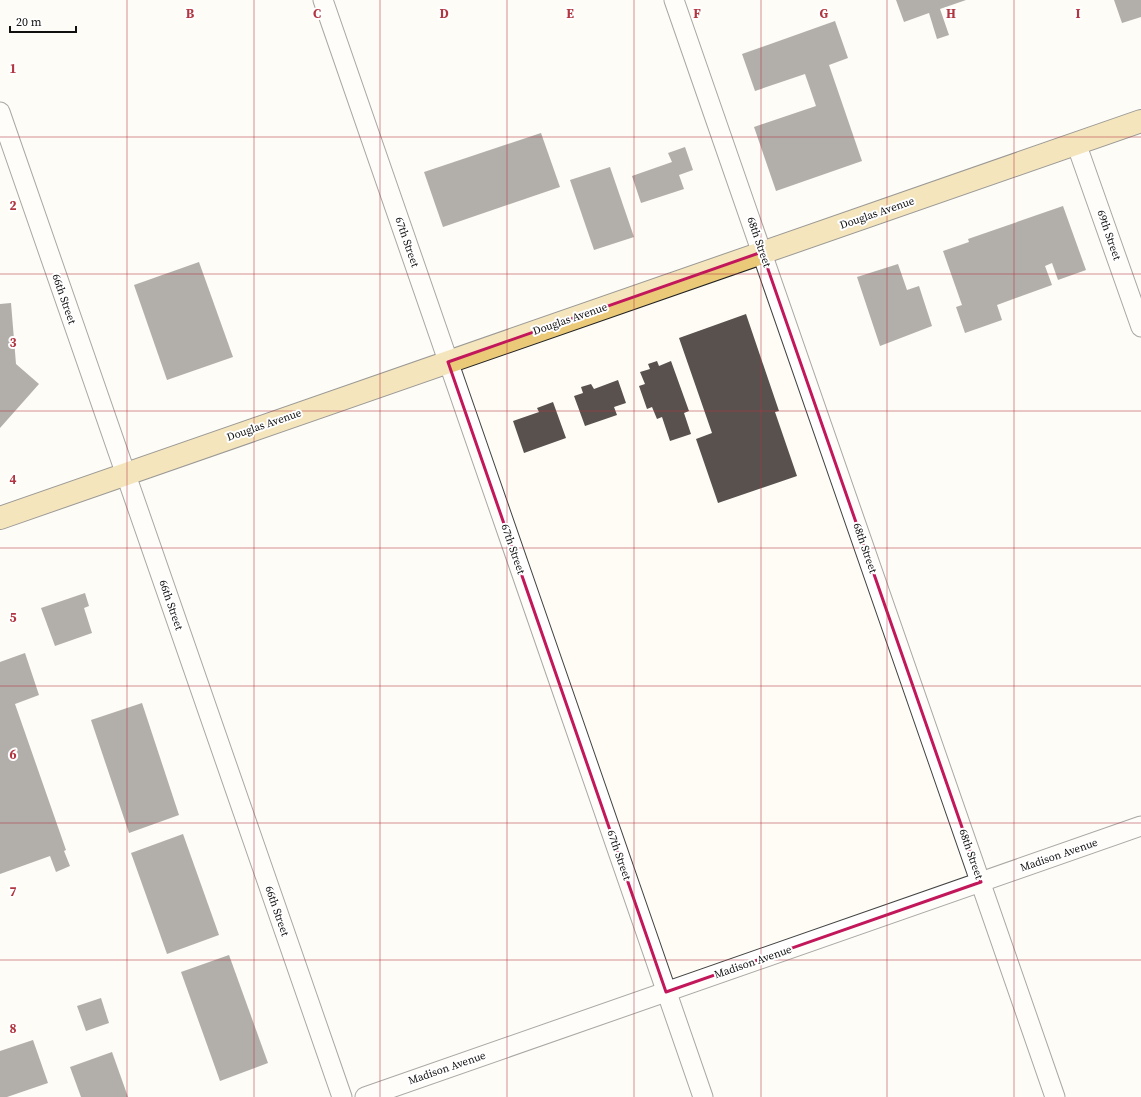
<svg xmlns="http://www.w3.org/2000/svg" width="1141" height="1097" font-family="'Source Serif 4',serif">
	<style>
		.building { fill: #58514e }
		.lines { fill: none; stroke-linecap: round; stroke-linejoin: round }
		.street-casing { stroke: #434343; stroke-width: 21 }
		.primary-casing { stroke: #212121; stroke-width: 24 }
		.street { stroke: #fff; stroke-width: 19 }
		.primary { stroke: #eaca79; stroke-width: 22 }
		.marked { fill: none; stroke: #c2185b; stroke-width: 3; stroke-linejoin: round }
		.grid { fill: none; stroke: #b23641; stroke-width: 1; stroke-opacity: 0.55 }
		.labels { text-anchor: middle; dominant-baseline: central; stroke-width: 4; stroke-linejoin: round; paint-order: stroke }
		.street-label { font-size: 11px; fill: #101010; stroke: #fff }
		.grid-label { font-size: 13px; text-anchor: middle; font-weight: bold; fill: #b23641; stroke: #fff; stroke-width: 4; stroke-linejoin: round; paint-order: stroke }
	</style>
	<rect width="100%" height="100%" fill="#fefcf5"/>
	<!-- building -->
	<g class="building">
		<path d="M896,0h70l-26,9 9,26 -12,4 -8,-26 -25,9z"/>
		<path d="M1114,0h27v17l-19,6z"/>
		<path d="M835,21l13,37 -19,7 33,96 -86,30 -22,-64 62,-21 -11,-32 -50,17 -13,-37z"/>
		<path d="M541,133l19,54 -117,40 -19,-55z"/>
		<path d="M685,147l8,23 -14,5 5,14 -43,14 -9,-27 40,-14 -4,-9z"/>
		<path d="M610,167l24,70 -40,13 -24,-70z"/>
		<path d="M1063,206l23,64 -28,10 -6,-17 -7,3 7,19 -55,20 5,15 -37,13 -9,-26 6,-2 -19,-54 26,-9 -1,-3z"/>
		<path d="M199,262l34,95 -66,23 -33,-95z"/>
		<path d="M898,264l9,26 12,-4 13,40 -52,20 -23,-69z"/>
		<path d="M11,303l5,61 23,20 -39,44v-124z"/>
		<path d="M746,314l33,97 -4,1 22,64 -79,27 -22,-64 16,-6 -33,-95z"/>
		<path d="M657,361l2,5 12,-5 18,50 -5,2 7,21 -21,7 -8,-24 -5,2 -5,-12 -5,2 -8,-23 6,-2 -5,-12 10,-3 -2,-5z"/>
		<path d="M618,380l8,23 -12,4 3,8 -32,11 -11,-30 9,-3 -2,-6 10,-3 3,5z"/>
		<path d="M553,402l13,36 -42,15 -11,-32 26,-9 -2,-4z"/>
		<path d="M85,593l4,13 -5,2 8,25 -37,13 -14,-38z"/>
		<path d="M25,653l14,42 -24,9 51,146 -2,1 6,15 -14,6 -6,-16 -50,18v-212z"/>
		<path d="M142,703l37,112 -50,18 -38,-113z"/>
		<path d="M183,834l36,101 -52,19 -36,-101z"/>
		<path d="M229,955l39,108 -48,18 -39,-109z"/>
		<path d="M101,998l8,25 -23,8 -9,-25z"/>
		<path d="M33,1040l15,43 -41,14h-7v-46z"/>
		<path d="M112,1052l16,45h-47l-11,-30z"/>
	</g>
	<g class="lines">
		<defs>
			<g id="street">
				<path d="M323,0l380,1097"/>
				<path d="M674,0l381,1097"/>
				<path d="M0,112l342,985"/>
				<path d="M1076,143l65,184"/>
				<path d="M365,1097l776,-271"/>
			</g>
			<path id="primary" d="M0,518l1141,-397"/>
		</defs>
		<!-- street casing -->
		<use href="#street" class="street-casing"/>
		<!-- primary casing -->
		<use href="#primary" class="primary-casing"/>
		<!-- street -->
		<use href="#street" class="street"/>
		<!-- primary -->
		<use href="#primary" class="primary"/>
	</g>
	<!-- marked area -->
	<path d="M0 0H1141V1097H0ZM762,252l219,630 -315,110 -218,-630z" fill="#fefcf5" fill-opacity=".55" fill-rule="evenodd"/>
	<path class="marked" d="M762,252l219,630 -315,110 -218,-630z"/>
	<!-- grid -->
	<path class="grid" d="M127,0v1097M254,0v1097M380,0v1097M507,0v1097M634,0v1097M761,0v1097M887,0v1097M1014,0v1097M0,137h1141M0,274h1141M0,411h1141M0,548h1141M0,686h1141M0,823h1141M0,960h1141"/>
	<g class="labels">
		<!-- street labels -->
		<g class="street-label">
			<text transform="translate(877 213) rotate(-19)">Douglas Avenue</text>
			<text transform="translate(1109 235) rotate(71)">69th Street</text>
			<text transform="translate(407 242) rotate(71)">67th Street</text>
			<text transform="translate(759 242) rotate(71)">68th Street</text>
			<text transform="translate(64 299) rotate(71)">66th Street</text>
			<text transform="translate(570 319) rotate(-19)">Douglas Avenue</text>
			<text transform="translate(264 425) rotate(-19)">Douglas Avenue</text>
			<text transform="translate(865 548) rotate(71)">68th Street</text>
			<text transform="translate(513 549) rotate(71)">67th Street</text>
			<text transform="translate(171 605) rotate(71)">66th Street</text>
			<text transform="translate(971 854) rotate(71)">68th Street</text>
			<text transform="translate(619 855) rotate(71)">67th Street</text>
			<text transform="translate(1059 855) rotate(-19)">Madison Avenue</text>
			<text transform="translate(277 911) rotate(71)">66th Street</text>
			<text transform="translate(753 962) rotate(-19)">Madison Avenue</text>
			<text transform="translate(447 1068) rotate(-19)">Madison Avenue</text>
		</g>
	</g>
	<g class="grid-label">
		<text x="190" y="18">B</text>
		<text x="317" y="18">C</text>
		<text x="444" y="18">D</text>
		<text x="570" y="18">E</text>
		<text x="697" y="18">F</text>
		<text x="824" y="18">G</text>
		<text x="951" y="18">H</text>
		<text x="1078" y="18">I</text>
		<text x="13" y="73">1</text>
		<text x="13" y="210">2</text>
		<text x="13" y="347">3</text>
		<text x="13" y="484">4</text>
		<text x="13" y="622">5</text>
		<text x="13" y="759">6</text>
		<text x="13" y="896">7</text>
		<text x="13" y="1033">8</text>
	</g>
	<!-- scale -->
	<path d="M10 26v6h66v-6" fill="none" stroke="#101010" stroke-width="2"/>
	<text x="16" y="26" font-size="12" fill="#101010" stroke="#ffffff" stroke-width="3" paint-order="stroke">20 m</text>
</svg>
